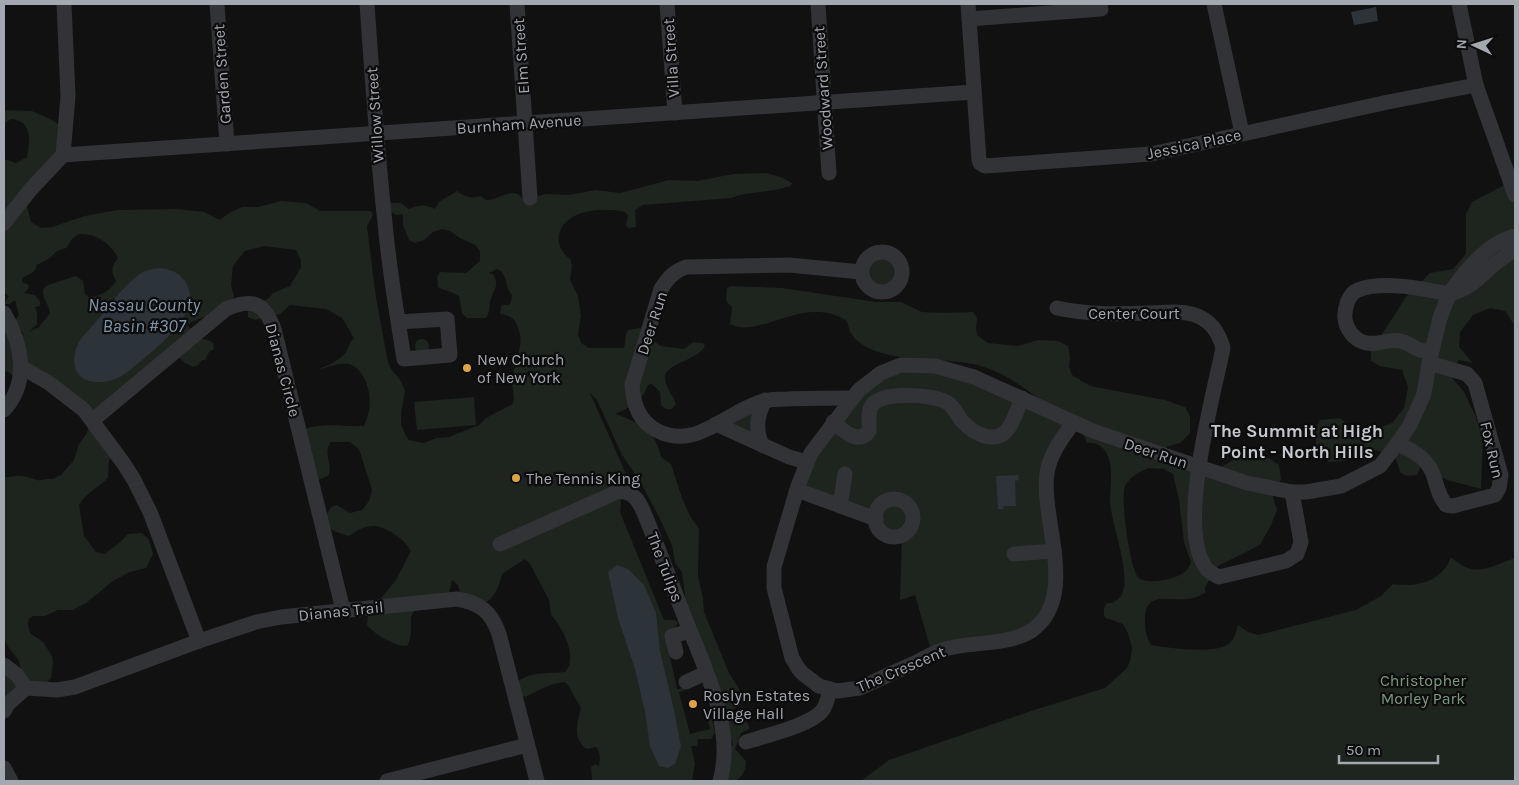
<svg xmlns="http://www.w3.org/2000/svg" width="1519" height="785" font-family="Karla,sans-serif">
	<style>
		.green { fill: #1e241e; fill-rule: evenodd }
		.water { fill: #2c3339 }
		.lines { fill: none; stroke-linecap: round; stroke-linejoin: round }
		.minor { stroke: #323337; stroke-width: 15 }
		.poi-dot { fill: #dea53d; stroke: #0c0c0d; stroke-width: 2 }
		.labels { text-anchor: middle; dominant-baseline: central; stroke-width: 4.5; stroke-linejoin: round; paint-order: stroke }
		.street-label { font-size: 16px; fill: #a4a8b1; stroke: #0c0c0d }
		.poi-label { font-size: 16px; fill: #a4a8b1; stroke: #0c0c0d; text-anchor: start }
		.park-label { font-size: 16px; fill: #7c9b7e; stroke: #0c0c0d }
		.water-label { font-size: 18px; font-style: italic; fill: #7e96aa; stroke: #0c0c0d }
		.neighbourhood-label { font-size: 18px; font-weight: bold; fill: #c4c7ce; stroke: #0c0c0d }
	</style>
	<rect width="100%" height="100%" fill="#111112"/>
	<!-- green -->
	<g class="green">
		<path d="M4,110l28,1 18,8 11,7 -2,22 -38,54 6,5 4,15 10,6 11,-1 33,-11 32,-6 60,-1 27,3 16,8 9,-7 13,-6h16l23,-6 25,2 14,8h51l2,4 -6,11 9,72 12,64 3,7 10,12 4,10 -4,23v10l4,10 4,6 14,3 14,-5 12,-1 30,-12 7,-7 27,-14c2,-7 -1,-15 -1,-23 2,-21 15,-37 4,-58 -3,-6 -8,-8 -16,-9l1,-7 2,-2h6l2,-3 1,-7c-8,-8 -3,-20 -15,-26l-8,4 4,1c8,11 -1,18 -3,28 -1,6 0,10 -4,16h-19l-5,-5 -3,-17c-6,-4 -14,-5 -21,-9l-1,-11 3,-4 26,1 14,-12v-10l-5,-6 -15,-7 -10,-7 -8,-2 -9,3 -9,8 -9,3 -6,-3 -6,-15v-11l-7,1 -7,-4 1,-8h11l8,6c9,-4 17,-5 26,0l4,-7 18,-11c8,6 14,8 24,5l5,4c10,1 24,-12 33,-5 2,2 4,4 6,5l21,-6 23,1 27,-5 24,3 49,-13 28,1 36,-7 34,-1 16,5 9,5 -2,3c-19,7 -41,5 -59,12l-88,7 -8,5 1,17 -8,1 -2,-3 2,-9 -3,-4c-12,-3 -27,-3 -39,0 -25,5 -39,30 -15,48l1,7 -2,13 8,16 3,20 -3,18 3,9 8,5h35c2,-6 0,-12 4,-18l12,-2 12,12 9,6 23,3 9,-7 10,1 2,3c-7,15 -42,17 -40,33 1,9 8,16 11,25l-4,5h-6l-5,-4 -1,-13 -8,-8 -4,1c-8,19 -16,21 -33,29 24,8 41,17 46,43l10,7 11,34 8,18 9,13 -1,47 5,22 1,14 25,61 10,16 2,10v5l-14,10 19,7 3,5v3l-8,4 -6,16 11,12c0,10 -3,14 -10,20h-16l8,-30 5,-7 -47,-141 -4,-31 -7,-9 -3,-18 -13,-28 -18,-34 -19,-28 -25,-55 -7,-7 41,92 -14,7 4,10 -1,10 44,108h11l3,3 -11,20 10,46 6,-1 1,3 -5,1 11,42 20,-5 -3,-13 4,-1 4,18 -4,6h-13l-1,7h-6l4,17 -3,18h-100l-1,-14 4,-3 4,2c1,-7 2,-13 -3,-19l-9,2c-15,-9 -10,-27 -6,-41l-13,-23 -3,-3c-10,1 -19,4 -28,9 -6,3 -9,6 -16,6l-4,-15c14,-11 31,-8 48,-10 14,-14 -3,-46 -14,-57l-2,-15 -19,-36 -5,-5 -23,15c-5,22 -14,32 -37,35l-5,-5c-1,-11 2,-18 -8,-24l-3,14c-10,5 -39,13 -38,25 0,10 1,18 -4,27 -12,0 -32,-11 -40,-21l1,-11 28,-34 15,-29c-5,-8 -9,-12 -17,-17 -18,-12 -28,-10 -45,2 -12,-4 -22,-5 -24,-19l6,-10 6,-2 13,8 12,-3 7,-9 3,-11 -13,-41 -9,-7h-19c-9,12 3,23 -3,34l-13,5 -11,-51c16,-8 41,-3 60,-4 2,-5 4,-10 5,-15 3,-16 -3,-42 -20,-47 -10,-2 -24,4 -34,7 10,-5 24,-9 31,-19 3,-5 4,-10 8,-14l-12,-20 -16,-9 -36,-4 -10,9 -25,6 -7,-3v-10l9,-5 11,-3 5,-6 17,-7 11,-19v-7l-5,-10 -32,-4 -19,5 -12,15 -2,19 3,11 -6,16c-10,1 -37,7 -41,14 6,2 8,8 14,12 5,3 8,1 12,5l1,6 -5,3 -4,8h-3l-4,5 -5,2 -8,-4 -6,-6 -78,63 11,35 -3,6 -1,17c-10,10 -22,15 -29,27l5,31 12,16 8,2 14,-10 10,-10 14,-1 7,7 4,14 -7,14 -16,4 -17,9 -27,22 -13,7h-15l-13,6h-12l-4,3 -1,6 2,8 13,9 9,14 1,7 -2,15 -6,7 -5,1 -13,-7 -6,-9 -2,-9 -10,-13 -5,-10v-161c5,1 7,-1 12,-1 8,-1 14,2 21,4 5,1 10,-2 16,-1l8,-4 13,-15 5,-16 8,-11 3,-16 -57,-40 -18,1 -5,-5 -6,-3v-65l17,31 3,-1 -8,-12v-4l3,-4 -4,-15 -5,4h-6l5,-8 -5,-3v-134l12,4 11,-6c3,-16 6,-36 -16,-38l-7,5zM79,234c17,-1 31,9 39,24 -6,7 -8,14 -2,23 -5,9 -16,16 -27,16l-4,-3 -2,-13 -7,-5 -28,9 -5,4c-1,10 6,15 7,24l-11,14 -10,5 8,-8v-12l-2,-5 5,-1v-4l-5,-7 -11,-2 4,-4 1,-4 -7,-3 1,-4c6,-4 13,-6 14,-13l13,-7 7,-7 9,-3 7,-10z"/>
		<path d="M1510,182l5,13v131l-10,-15 -15,-3 -17,7 -13,17 -1,15 14,16 -14,-3 -10,14 15,18 12,25 7,23 -2,49 -34,-9 -26,-14 -4,9 -11,1 -6,-4 -4,-13 -19,-9 -32,11 -16,1 -12,-11 -2,-19 5,-12 20,-2 13,11 17,2 22,-8 12,-15 4,-21 -6,-17 -22,-4 -9,-5v-10l35,-54 24,-24 23,-4 13,-15v-40l6,-12z"/>
		<circle cx="882" cy="272" r="20"/>
		<path d="M731,286l51,2 94,14h25l21,10 23,1 28,-1 4,6 -1,10 1,7 11,8 30,3 20,-6 20,1 10,5 2,11 -1,10 3,8 18,11 75,14 20,7 5,9v17l-10,10 -14,4 18,23 24,4 38,-21 18,2 15,10 2,14 -9,15 5,16 -6,15 -11,20 -42,21 -13,21v6c-6,3 -12,6 -19,6 -17,2 -41,-8 -41,20 0,11 1,17 6,26 17,3 61,9 76,0 7,-4 9,-12 11,-20l10,7 10,3 98,-25 25,-14 12,-12c24,4 50,-3 58,-27 23,22 38,10 64,1v223h-654l28,-21 142,-49 74,-23 22,-20 3,-7 2,-13 -4,-15 -5,-9 -17,-6 -2,-3v-7l3,-5h5c3,-2 7,-4 9,-7 12,-20 -10,-71 -11,-95 0,-13 3,-28 -1,-42 -3,-10 -11,-18 -22,-16 -4,-15 -20,-23 -32,-32 -20,-15 -43,-34 -68,-43 -38,-15 -114,1 -137,-36 -1,-3 -2,-8 -3,-11 -42,-28 -88,19 -117,3l2,-17 -6,-6 1,-13zM1149,468l15,1 9,5 6,26 5,42 7,20c-2,5 -4,9 -9,12 -9,5 -36,12 -44,3 -8,-8 -18,-80 -13,-91 6,-10 14,-14 24,-18z"/>
		<circle cx="422" cy="346" r="7"/>
		<path d="M935,366l138,57 -23,36 5,117 -16,48 -107,30 -17,-59 -15,5 2,-65c-11,4 -19,0 -25,-10l-80,-35 10,-28 74,-89z"/>
		<path d="M474,397l2,28 -59,5 -3,-28z"/>
		<path d="M765,400l-7,34 -42,-10z"/>
		<path d="M4,665l22,23 -22,23z"/>
	</g>
	<!-- water -->
	<g class="water">
		<path d="M1376,7l2,14 -24,4 -3,-13z"/>
		<path d="M159,268c13,1 22,5 28,17 15,27 -28,61 -46,76 -10,8 -19,17 -32,20 -26,6 -43,-10 -31,-37 3,-7 11,-14 16,-20 15,-18 29,-38 47,-51 5,-3 13,-4 18,-5z"/>
		<path d="M1018,475l1,5 -4,1 1,25h-12l-1,3h-5l-2,-33z"/>
		<path d="M617,565l11,4 16,16 12,28 4,38 14,59 7,36 -6,18 -7,4 -9,-2 -9,-20 -5,-34 -10,-43 -17,-51 -10,-46z"/>
	</g>
	<g class="lines">
		<!-- minor -->
		<g class="minor">
			<path d="M217,4l10,140"/>
			<path d="M367,4c5,73 10,146 18,219 4,46 12,91 19,136l46,-4 -3,-36 -49,3"/>
			<path d="M517,4l13,194"/>
			<path d="M667,4l8,109"/>
			<path d="M818,4l11,169"/>
			<path d="M968,4l11,156 1,3 5,3 166,-12 237,-52 88,-17"/>
			<path d="M1214,4l28,129"/>
			<path d="M1459,4l17,81 39,110"/>
			<path d="M969,19l132,-10"/>
			<path d="M63,155l911,-63"/>
			<path d="M4,223l27,-34 32,-34 5,-59 -4,-92"/>
			<path d="M1515,236c-27,6 -51,36 -66,58 19,-4 29,-15 43,-28 8,-6 16,-12 23,-17"/>
			<circle cx="882" cy="272" r="20"/>
			<path d="M1057,308c31,7 61,6 92,5 14,0 32,-3 46,2 15,5 24,18 28,33 -10,50 -45,174 -19,217 3,6 9,9 15,12l67,-16 11,-7 4,-12 -9,-50"/>
			<path d="M4,313c18,30 26,69 0,97"/>
			<path d="M21,367l28,16 35,27 40,54 10,16 16,32 49,129"/>
			<path d="M852,398c-22,0 -43,0 -65,1 -7,0 -16,0 -23,2 -38,10 -68,51 -108,29 -17,-9 -23,-27 -24,-45l29,-96c7,-11 12,-17 25,-22l103,-2 72,7"/>
			<path d="M93,420l133,-111c26,-11 38,-7 48,20l69,281"/>
			<path d="M833,422c10,8 25,24 36,9 1,-8 -2,-19 3,-26 11,-14 63,-11 76,-2 6,4 9,12 14,18 11,12 32,25 46,8 6,-8 10,-21 14,-31"/>
			<path d="M1073,423c-11,15 -23,31 -26,50 -7,45 33,125 -16,158 -23,15 -63,10 -89,19 -9,3 -18,8 -27,13 -19,8 -37,17 -55,25l-23,3 -18,-5 -17,-13 -4,-5 -6,-10 -18,-70v-21l24,-81 13,-33 48,-63 22,-17 20,-8 34,1 39,11 119,54 154,52 45,9h14l35,-6 39,-20 17,-22 13,-19 14,-31 5,-31 11,-45 9,-24c-24,-5 -67,-14 -91,-4 -10,4 -14,19 -13,29 1,10 9,20 18,23 13,5 24,-4 37,-1 8,1 13,7 20,9 4,1 8,2 12,2"/>
			<path d="M716,424l73,33 18,5"/>
			<path d="M1397,444c18,7 33,16 38,36 3,10 4,16 11,25l7,1 42,-11 4,-7 2,-13 -26,-92 -8,-9 -38,-11"/>
			<path d="M762,445c-7,-16 -5,-29 3,-45"/>
			<path d="M797,490l79,29"/>
			<circle cx="894" cy="518" r="19"/>
			<path d="M840,506l5,-32"/>
			<path d="M500,544l117,-52c19,-3 24,14 30,28 12,31 24,62 36,93 19,50 53,113 37,168"/>
			<path d="M1014,554l40,-3"/>
			<path d="M676,652l-4,-16 18,-5"/>
			<path d="M4,665l13,10 9,13"/>
			<path d="M686,682l20,-9"/>
			<path d="M4,711l4,-7 18,-16 31,2 18,-3 124,-46 57,-19 25,-5 176,-18c23,4 34,12 42,35l38,147"/>
			<path d="M746,742c18,-6 65,-17 76,-31 5,-6 6,-14 8,-22"/>
			<path d="M4,768l7,13"/>
			<path d="M387,781l140,-36"/>
		</g>
	</g>
	<!-- markers -->
	<g class="poi-dot">
		<circle cx="467" cy="368" r="5"/>
		<circle cx="516" cy="478" r="5"/>
		<circle cx="693" cy="704" r="5"/>
	</g>
	<g class="labels">
		<!-- street labels -->
		<g class="street-label">
			<text transform="translate(521 56) rotate(-94)">Elm Street</text>
			<text transform="translate(671 58) rotate(-94)">Villa Street</text>
			<text transform="translate(222 74) rotate(-94)">Garden Street</text>
			<text transform="translate(823 88) rotate(-94)">Woodward Street</text>
			<text transform="translate(375 115) rotate(-94)">Willow Street</text>
			<text transform="translate(519 124) rotate(-4)">Burnham Avenue</text>
			<text transform="translate(1194 144) rotate(-12)">Jessica Place</text>
			<text x="1134" y="313">Center Court</text>
			<text transform="translate(652 323) rotate(-72)">Deer Run</text>
			<text transform="translate(283 370) rotate(75)">Dianas Circle</text>
			<text transform="translate(1492 450) rotate(77)">Fox Run</text>
			<text transform="translate(1156 453) rotate(18)">Deer Run</text>
			<text transform="translate(665 567) rotate(69)">The Tulips</text>
			<text transform="translate(341 611) rotate(-6)">Dianas Trail</text>
			<text transform="translate(901 669) rotate(-23)">The Crescent</text>
		</g>
		<!-- poi labels -->
		<g class="poi-label">
			<text x="477" y="359">New Church<tspan x="477" dy="18">of New York</tspan></text>
			<text x="526" y="478">The Tennis King</text>
			<text x="703" y="695">Roslyn Estates<tspan x="703" dy="18">Village Hall</tspan></text>
		</g>
		<!-- park labels -->
		<g class="park-label">
			<text x="1423" y="680">Christopher<tspan x="1423" dy="18">Morley Park</tspan></text>
		</g>
		<!-- water labels -->
		<g class="water-label">
			<text x="144" y="305">Nassau County<tspan x="144" dy="21">Basin #307</tspan></text>
		</g>
		<!-- neighbourhood labels -->
		<g class="neighbourhood-label">
			<text x="1297" y="431">The Summit at High<tspan x="1297" dy="21">Point - North Hills</tspan></text>
		</g>
	</g>
	<!-- border -->
	<rect width="1519" height="785" fill="none" stroke="#a4a8b1" stroke-width="10"/>
	<!-- north arrow -->
	<g transform="translate(1474 45) rotate(274)" stroke="#0c0c0d" stroke-width="4" paint-order="stroke">
	<path d="M0-4L9 19L0 12L-9 19Z" fill="#a4a8b1"/>
	<text y="-8" font-size="14" font-weight="bold" text-anchor="middle" fill="#a4a8b1">N</text>
	</g>
	<!-- scale -->
	<path d="M1339 755v8h99v-8" fill="none" stroke="#a4a8b1" stroke-width="2.5"/>
	<text x="1346" y="755" font-size="15" fill="#a4a8b1" stroke="#0c0c0d" stroke-width="4" paint-order="stroke">50 m</text>
</svg>
